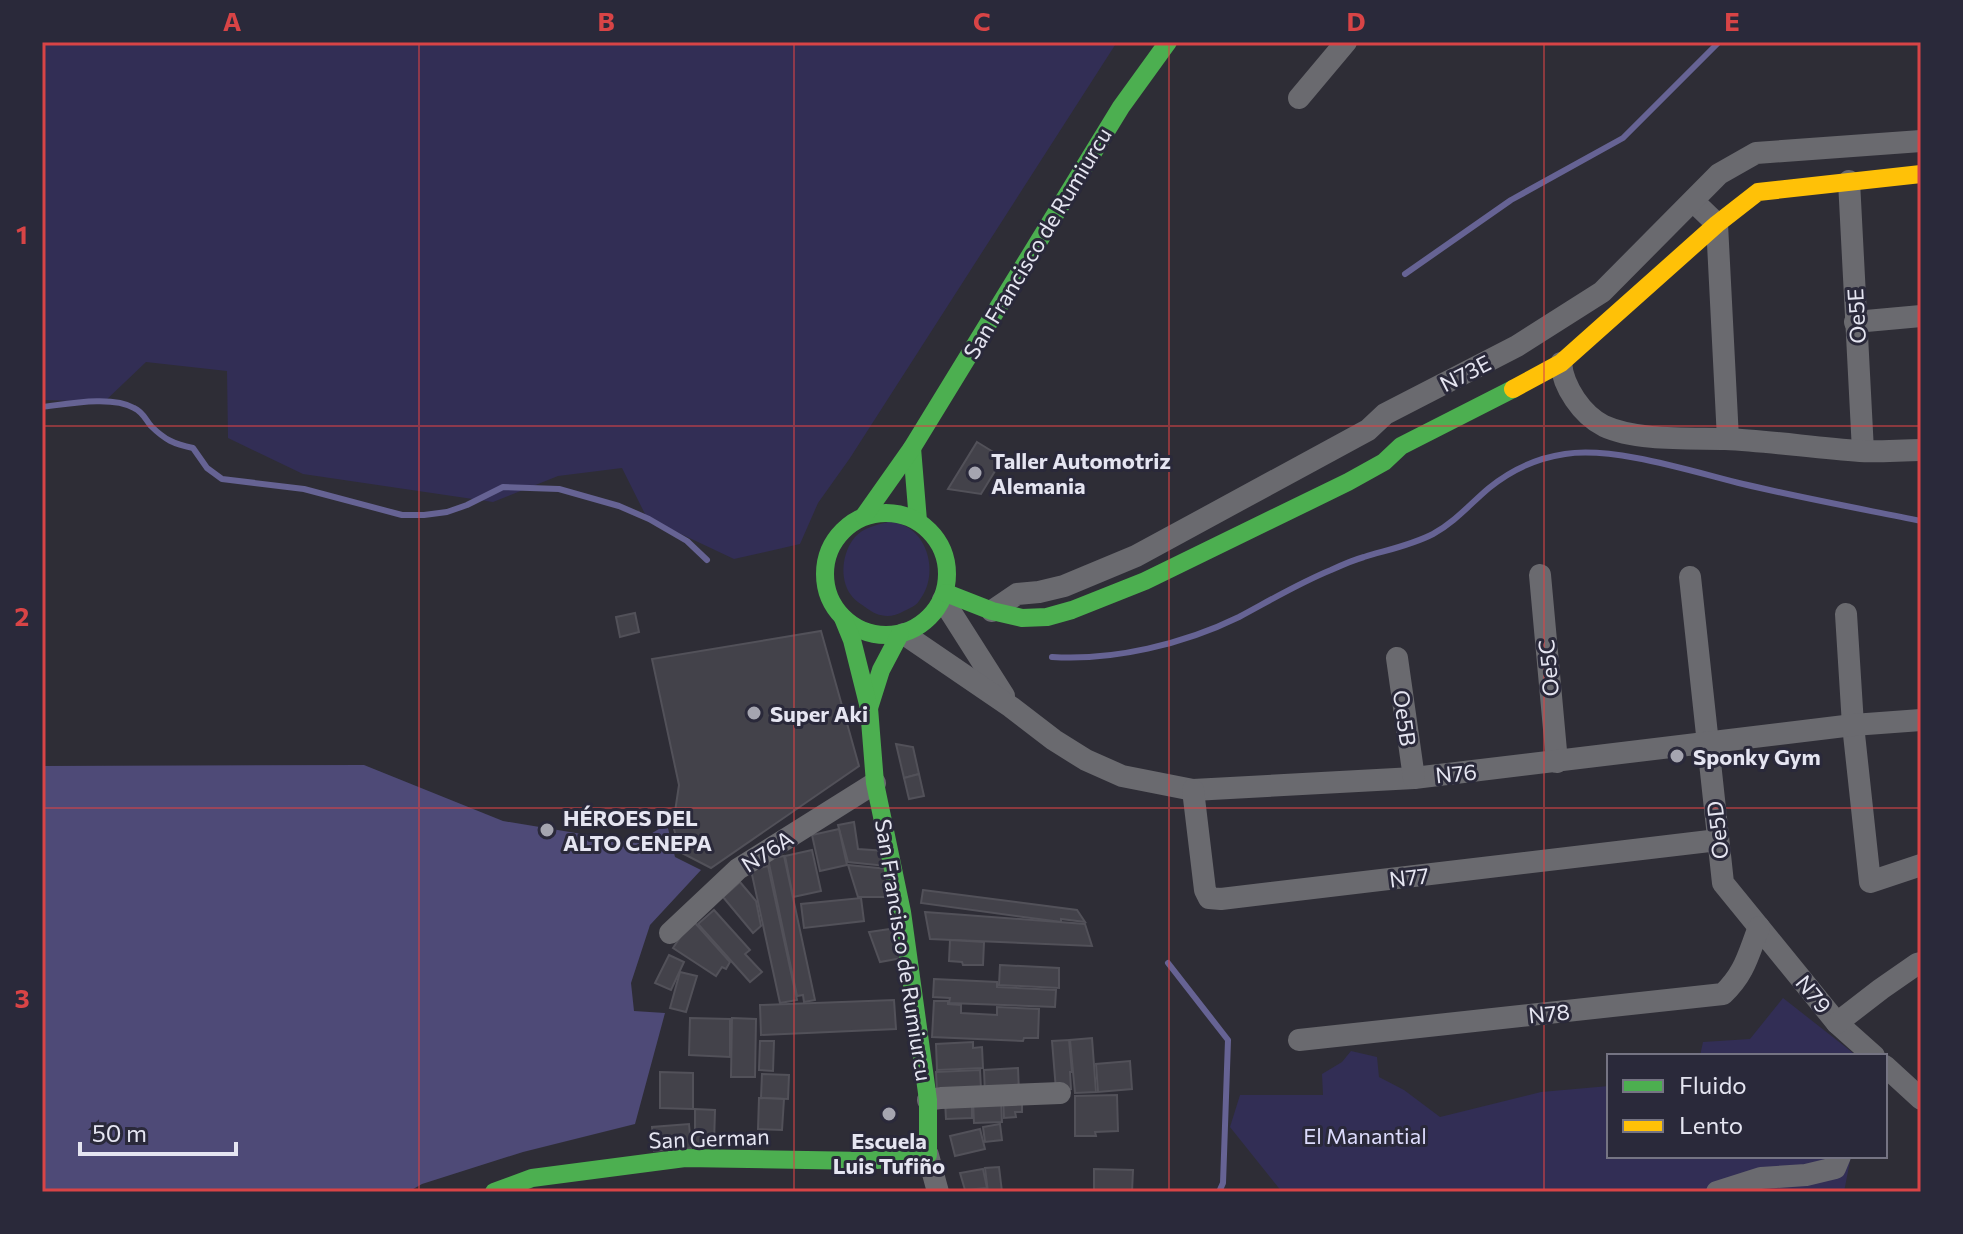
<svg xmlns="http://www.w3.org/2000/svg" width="1963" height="1234" font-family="Commissioner,sans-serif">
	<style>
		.green { fill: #322e55 }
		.forest { fill: #4e4a77 }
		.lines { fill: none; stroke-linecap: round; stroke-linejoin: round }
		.stream { stroke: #666394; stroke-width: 6 }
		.building { fill: #43424a; stroke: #525159; stroke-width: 2 }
		.street { stroke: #6a6a6f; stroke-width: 22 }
		.fast { stroke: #4caf50; stroke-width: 18 }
		.slow { stroke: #ffc107; stroke-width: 18 }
		.grid { fill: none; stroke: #d84446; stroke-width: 2; stroke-opacity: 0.55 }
		.poi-dot { fill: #a5a5b0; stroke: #2a293a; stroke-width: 3 }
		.labels { text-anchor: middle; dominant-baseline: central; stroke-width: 6; stroke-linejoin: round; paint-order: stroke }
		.street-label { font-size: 22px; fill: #e5e5f1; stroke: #2a293a }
		.poi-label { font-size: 22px; font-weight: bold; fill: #e5e5f1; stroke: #2a293a; text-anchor: start }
		.park-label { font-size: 22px; fill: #dcdbfc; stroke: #2a293a }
		.neatline { fill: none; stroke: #d84446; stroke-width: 3 }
		.grid-label { font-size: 26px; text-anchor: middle; font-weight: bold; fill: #d84446 }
	</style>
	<rect width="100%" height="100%" fill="#2e2d36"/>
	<!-- green -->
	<g class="green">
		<path d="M42,42h1075l-267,416 -32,45 -18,41 -66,15 -87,-41 -25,-50 -64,8 -65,26 -190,-28 -75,-36 -1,-67 -81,-9 -42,40 -62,-2z"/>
		<path d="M888,522c38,0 54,51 31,79 -3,5 -9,7 -15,10 -14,8 -26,6 -39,-4 -4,-3 -11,-7 -14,-12 -12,-16 -9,-43 4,-58 8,-9 21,-12 33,-15z"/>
		<path d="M1783,998l74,58h-157l3,-14 47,-3z"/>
		<path d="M1351,1051l26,6 2,20 25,13 36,27 101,-25 68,-6v70h242l-7,36h-562l-52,-65 10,-32h83l-1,-21 20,-12z"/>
	</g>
	<!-- forest -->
	<path class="forest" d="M364,765l139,56 133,22 31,-19 8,33 26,13 -51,55 -19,58 3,28 31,2 -30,111 -112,28 -101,32 -14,8h-366v-426z"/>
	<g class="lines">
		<!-- stream -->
		<g class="stream">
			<path d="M1405,274l106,-74 112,-62 96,-96"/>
			<path d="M42,407c25,-3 70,-12 92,1 9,4 11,11 17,18 14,14 23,18 42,22l14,20 15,11 82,10 98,26h22l23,-3 20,-7 36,-18 56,2 60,17 30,13 38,22 20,19"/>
			<path d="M1052,657c61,4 132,-13 187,-40 30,-16 60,-34 92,-47 11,-5 22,-10 33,-13 23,-7 48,-12 69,-23 22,-12 37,-30 56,-46 22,-18 49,-30 76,-34 49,-8 129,18 178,30 59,14 119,25 178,37"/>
			<path d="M1168,963l60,77 -5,143 -4,9"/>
		</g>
	</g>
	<!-- building -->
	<g class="building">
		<path d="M977,442l26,16 -22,36 -33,-5z"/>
		<path d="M635,613l4,19 -19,5 -4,-20z"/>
		<path d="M821,631l38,135 -148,102 -31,-16 -7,-27 6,-40 -27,-126z"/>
		<path d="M896,744l17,3 6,27 -15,4z"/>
		<path d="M919,774l5,22 -15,3 -5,-21z"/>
		<path d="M854,822l4,27 28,2v15l-38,-4 -10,-37z"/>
		<path d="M839,829l8,36 -27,6 -8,-36z"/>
		<path d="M812,850l9,41 -28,6 -8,-41z"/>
		<path d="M784,856l31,144 -11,2 -1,-7 -6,1 -29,-137z"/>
		<path d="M848,865l40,4 2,28h-32z"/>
		<path d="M768,866l29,134 -17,3 -29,-133z"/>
		<path d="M740,882l16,19 5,25 -8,7 -30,-36z"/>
		<path d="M923,890l154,20 8,12 -24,-3v3l-140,-19z"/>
		<path d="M861,898l3,23 -60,7 -3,-24z"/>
		<path d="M714,910l36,40 -5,4 17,18 -12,10 -52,-58z"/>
		<path d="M925,912l160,12 7,22 -162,-7z"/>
		<path d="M691,921l5,3 34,38 -4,7 -4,-2 -6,9 -43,-28z"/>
		<path d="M897,928l5,30 -22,4 -11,-30z"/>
		<path d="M950,940l34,2 -1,23h-20l-1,-3 -13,-1z"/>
		<path d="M669,955l15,7 -13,28 -16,-7z"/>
		<path d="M1000,965l59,3v20l-60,-3z"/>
		<path d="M680,972l17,4 -11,36 -16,-4z"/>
		<path d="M934,979l63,3v5l59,3 -1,17 -106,-4 1,-5 -17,-1z"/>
		<path d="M894,1000l2,29 -135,6 -1,-30z"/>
		<path d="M934,1001h14v3l13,1v8l36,2v-8l42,2 -1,29h-14l-1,3 -91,-4z"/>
		<path d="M690,1018l40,1v38l-41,-2z"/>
		<path d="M732,1018l24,1 -1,58h-24z"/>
		<path d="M1092,1038l4,54 -21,1 -5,-53z"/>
		<path d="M1069,1040l3,32h-2l1,17 -15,1 -4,-49z"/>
		<path d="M760,1041h14l-1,30 -14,-1z"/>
		<path d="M973,1042v6l9,-1 1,21 -46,2 -1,-26z"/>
		<path d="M1130,1061l2,28 -34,3 -2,-28z"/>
		<path d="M1018,1068l1,24 -34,2 -1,-24z"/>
		<path d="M980,1070l1,19 -44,2 -1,-19z"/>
		<path d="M660,1072l33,1v36l-33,-1z"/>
		<path d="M762,1074l27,1 -1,24 -27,-1z"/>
		<path d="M1117,1095l1,36 -23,1 1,4h-21v-40z"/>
		<path d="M759,1098l25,1 -2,31 -24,-1z"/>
		<path d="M1001,1098l1,24 -28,1 -1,-24z"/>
		<path d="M1003,1098h19v14h-7l1,5 -12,1z"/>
		<path d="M972,1099v19l-26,1 -1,-19z"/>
		<path d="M695,1109l20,1 -1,34 -19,-1z"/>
		<path d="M689,1124l2,24 -37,3 -2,-24z"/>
		<path d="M1000,1124l2,16 -17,2 -2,-15z"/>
		<path d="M980,1129l5,20 -30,7 -5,-20z"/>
		<path d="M999,1167l3,25h-14l-3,-24z"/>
		<path d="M983,1169l4,19 -22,2 -5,-17z"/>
		<path d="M1094,1169l39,1 -1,22h-38z"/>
	</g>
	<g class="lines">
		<!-- street -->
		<g class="street">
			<path d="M1299,98l47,-56"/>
			<path d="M1849,181l14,270"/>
			<path d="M1693,201l24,23 11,215"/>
			<path d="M1855,322l66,-6"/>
			<path d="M1561,363c2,24 21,52 43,63 32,15 86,12 121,13 45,2 90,9 135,12 20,1 41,-1 61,-1"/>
			<path d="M1540,575l17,187"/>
			<path d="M1690,577l33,306 114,140 37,33"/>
			<path d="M943,600l61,96"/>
			<path d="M992,611l25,-17 22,-2 25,-6 72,-30 232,-126 17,-16 132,-68 85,-54 117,-118 37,-21 165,-12"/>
			<path d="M1846,614l7,111 17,157 51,-17"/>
			<path d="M904,634l107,73 43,33 32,20 36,16 71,14 221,-12 439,-53 68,-5"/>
			<path d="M1397,658l17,120"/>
			<path d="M1193,790l12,100 4,8 12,1 497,-59"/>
			<path d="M670,933l68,-64 137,-86"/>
			<path d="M1837,1023l44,-34 36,-25 4,-1"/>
			<path d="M1299,1040l424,-46c22,-21 25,-39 36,-67"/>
			<path d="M1885,1066l36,33"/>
			<path d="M928,1100l13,-2 119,-5"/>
			<path d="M928,1155l10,37"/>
			<path d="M1717,1192l44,-14 45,-3 29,-7 5,-12"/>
		</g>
		<!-- fast -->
		<g class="fast">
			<path d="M912,448l6,73"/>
			<circle cx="886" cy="574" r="61"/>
			<path d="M864,516l48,-68 209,-341 47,-65"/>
			<path d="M946,593l46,18 30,7 25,-1 25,-7 73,-29 203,-99 36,-20 17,-16 112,-57"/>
			<path d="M869,708l12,-38 19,-36"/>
			<path d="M494,1192l38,-14 153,-20 181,3 62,-6v-55l-26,-188 -27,-129 -6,-75 -17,-68 -9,-22"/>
		</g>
		<!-- slow -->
		<path class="slow" d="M1513,389l48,-26 156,-139 41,-32 163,-18"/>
	</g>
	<!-- grid -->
	<path class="grid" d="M419,42v1150M794,42v1150M1169,42v1150M1544,42v1150M42,426h1879M42,808h1879"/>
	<!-- markers -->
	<g class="poi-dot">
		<circle cx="975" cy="473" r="8"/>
		<circle cx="754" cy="713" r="8"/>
		<circle cx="1677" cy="756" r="8"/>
		<circle cx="547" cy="830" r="8"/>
		<circle cx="889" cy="1114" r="8"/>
	</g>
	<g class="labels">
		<!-- street labels -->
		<g class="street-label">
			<text transform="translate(1037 243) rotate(-59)">San Francisco de Rumiurcu</text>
			<text transform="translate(1856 316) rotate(-93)">Oe5E</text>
			<text transform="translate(1465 373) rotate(-27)">N73E</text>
			<text transform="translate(1548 668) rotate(-95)">Oe5C</text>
			<text transform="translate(1405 718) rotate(82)">Oe5B</text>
			<text transform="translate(1456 773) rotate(-6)">N76</text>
			<text transform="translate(1717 830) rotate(-96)">Oe5D</text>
			<text transform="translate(767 851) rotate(-33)">N76A</text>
			<text transform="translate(1409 877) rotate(-7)">N77</text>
			<text transform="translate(904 950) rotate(81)">San Francisco de Rumiurcu</text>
			<text transform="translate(1814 994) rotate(51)">N79</text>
			<text transform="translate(1549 1013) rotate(-6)">N78</text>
			<text transform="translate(709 1138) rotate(-2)">San German</text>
		</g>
		<!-- poi labels -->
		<g class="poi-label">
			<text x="991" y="460">Taller Automotriz<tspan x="991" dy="25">Alemania</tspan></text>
			<text x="770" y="713">Super Aki</text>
			<text x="1693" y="756">Sponky Gym</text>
			<text x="563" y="817">HÉROES DEL<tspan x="563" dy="25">ALTO CENEPA</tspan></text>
			<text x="889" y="1140" text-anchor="middle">Escuela<tspan x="889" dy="25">Luis Tufiño</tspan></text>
		</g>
		<!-- park labels -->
		<g class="park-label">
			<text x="1365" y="1135">El Manantial</text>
		</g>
	</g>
	<!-- border -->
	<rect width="1963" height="1234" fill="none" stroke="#2a293a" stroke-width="88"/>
	<!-- legend -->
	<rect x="1607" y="1054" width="280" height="104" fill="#2a293a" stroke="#757483" stroke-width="2"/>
	<rect x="1623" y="1080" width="40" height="12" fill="#4caf50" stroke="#757483" stroke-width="2"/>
	<text x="1679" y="1094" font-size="24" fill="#e5e5f1">Fluido</text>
	<rect x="1623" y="1120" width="40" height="12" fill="#ffc107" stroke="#757483" stroke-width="2"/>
	<text x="1679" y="1134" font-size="24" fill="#e5e5f1">Lento</text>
	<!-- scale -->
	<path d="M80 1142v12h156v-12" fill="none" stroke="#e5e5f1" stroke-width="4"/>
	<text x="92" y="1142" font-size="24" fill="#e5e5f1" stroke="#2a293a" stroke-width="6" paint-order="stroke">50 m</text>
	<rect x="44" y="44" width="1875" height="1146" class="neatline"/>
	<g class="grid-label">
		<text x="232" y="31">A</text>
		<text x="606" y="31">B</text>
		<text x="982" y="31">C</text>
		<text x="1356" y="31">D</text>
		<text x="1732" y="31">E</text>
		<text x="22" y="244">1</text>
		<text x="22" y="626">2</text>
		<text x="22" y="1008">3</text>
	</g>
</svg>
